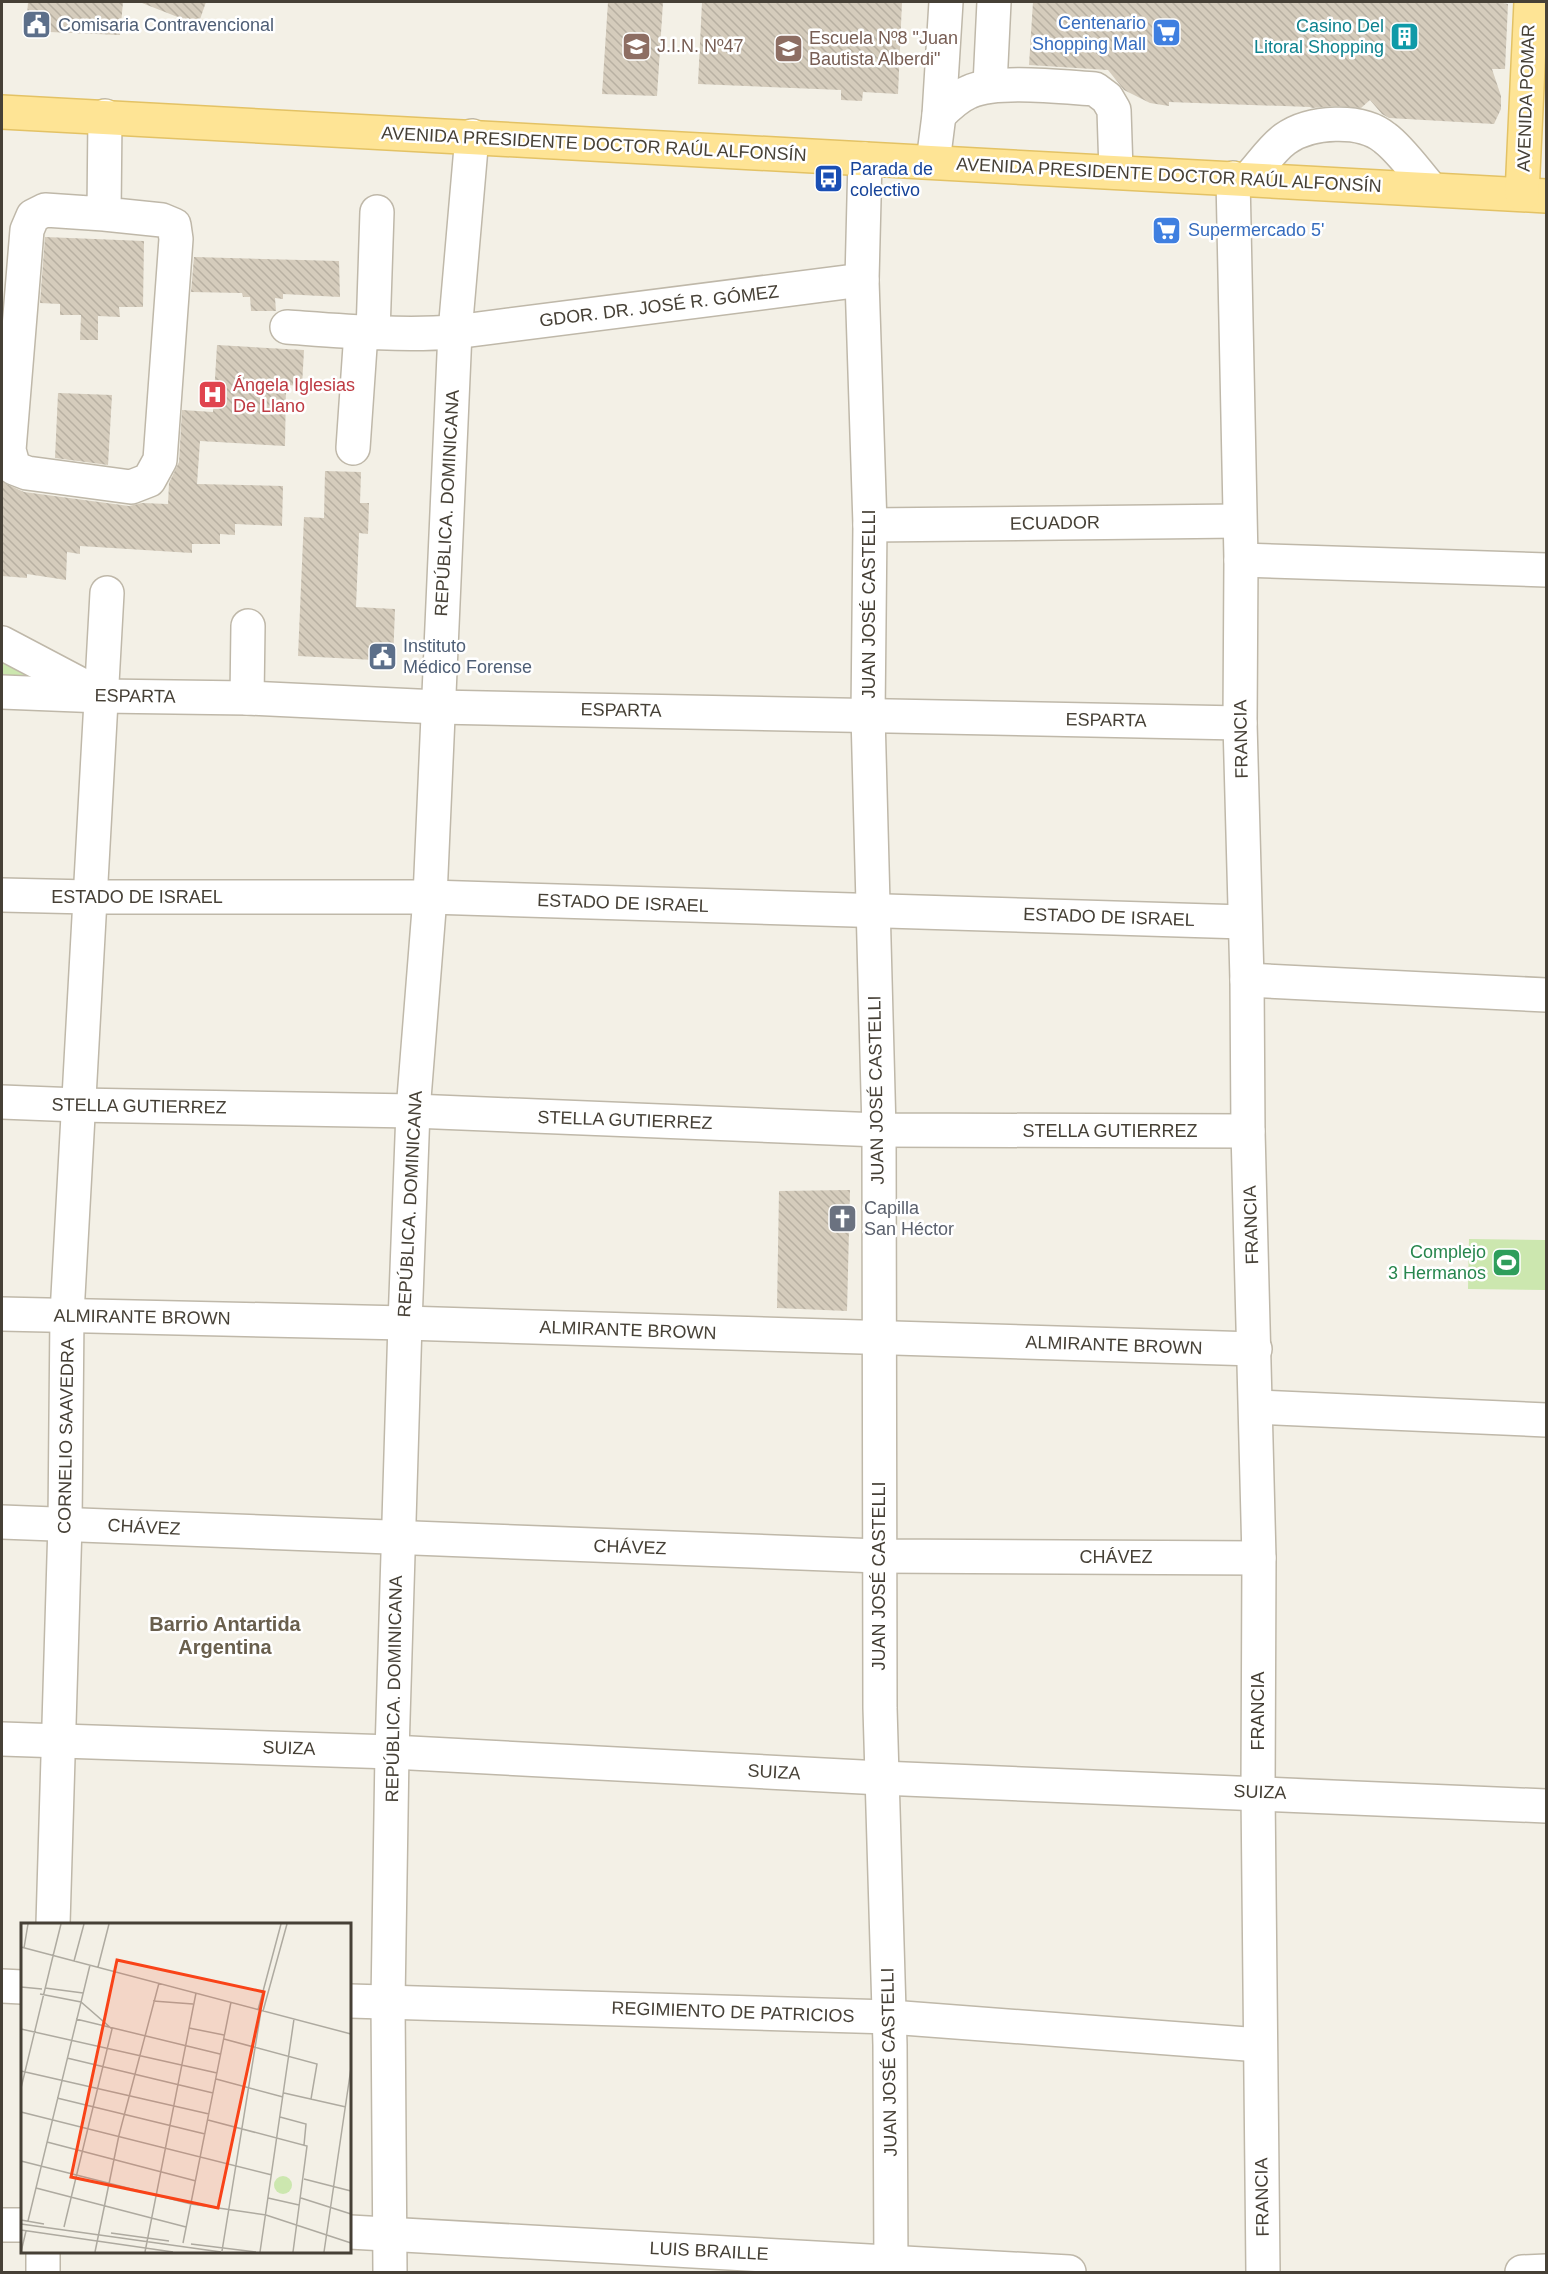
<svg xmlns="http://www.w3.org/2000/svg" width="1548" height="2274" font-family="Helvetica,sans-serif">
	<style>
		.park { fill: #cce7af }
		.building { fill: url(#building-back-hatch) }
		.lines { fill: none; stroke-linecap: round; stroke-linejoin: round }
		.minor-casing { stroke: #bfb8a9; stroke-width: 36 }
		.major-casing { stroke: #e3c265; stroke-width: 36 }
		.minor { stroke: #fff; stroke-width: 33 }
		.major { stroke: #fee495; stroke-width: 33 }
		.labels { text-anchor: middle; dominant-baseline: central; stroke-width: 5; stroke-linejoin: round; paint-order: stroke }
		.shop-label { font-size: 18px; fill: #366cbe; stroke: #fff; text-anchor: end }
		.service-label { font-size: 18px; fill: #4e5e75; stroke: #fff; text-anchor: start }
		.culture-label { font-size: 18px; fill: #0d838f; stroke: #fff; text-anchor: end }
		.education-label { font-size: 18px; fill: #785e54; stroke: #fff; text-anchor: start }
		.street-label { font-size: 18px; fill: #464036; stroke: #fff }
		.transit-label { font-size: 18px; fill: #164399; stroke: #fff; text-anchor: start }
		.health-label { font-size: 18px; fill: #be3a42; stroke: #fff; text-anchor: start }
		.worship-label { font-size: 18px; fill: #5b616d; stroke: #fff; text-anchor: start }
		.leisure-label { font-size: 18px; fill: #27864d; stroke: #fff; text-anchor: end }
		.neighbourhood-label { font-size: 20px; font-weight: bold; fill: #695f4d; stroke: #fff }
		.inset-road { fill: none; stroke: #aeaaa0; stroke-width: 1.5 }
		.view { fill: #f94318; fill-opacity: 0.15; stroke: #f94318; stroke-width: 3 }
		.inset-edge { fill: none; stroke: #464036; stroke-width: 3 }
	</style>
	<defs>
		<pattern id="building-back-hatch" width="6" height="6" patternUnits="userSpaceOnUse" patternTransform="scale(1.5)"><rect width="6" height="6" fill="#d5ccbc"/><path d="M-1 5l2 2M0 0l6 6M5-1l2 2" fill="none" stroke="#b8b0a2"/></pattern>
	</defs>
	<rect width="100%" height="100%" fill="#f3f0e6"/>
	<!-- park -->
	<g class="park">
		<path d="M2,660l45,24 -45,-3z"/>
		<path d="M1469,1239l77,1v50l-78,-1z"/>
	</g>
	<!-- building -->
	<g class="building">
		<path d="M28,2h95l-3,33 -94,-4z"/>
		<path d="M142,2h64l-8,23 -56,-22z"/>
		<path d="M608,2h55l-6,94 -55,-2z"/>
		<path d="M702,2h200l-4,92 -35,-2 -1,9 -21,-1v-10l-143,-6z"/>
		<path d="M1033,2h465l10,2 -3,65h-13l9,27v13l-7,15 -105,-6 -7,-4 -12,-14 -9,8 -25,-2 -24,2 -2,-1 -141,-5v4l-19,-3 -26,-13 -16,-20 -79,-5z"/>
		<path d="M45,237l99,4 -1,66h-24l1,10 -22,-1v24h-18l1,-25h-21v-11l-20,-1z"/>
		<path d="M194,257l145,4 1,36 -57,-3v5l-8,-1 1,13h-25l-1,-14h-7l-1,-4 -51,-1z"/>
		<path d="M217,345l87,5 -2,36 -16,-1 -1,61 -85,-5 -3,43 86,2 -1,40 -47,-2v11l-15,-1v10h-28v9l-112,-7v8l-13,-2 -1,28 -39,-6v4l-25,-2v-94l22,10 105,14 13,-3 26,1 1,-21 10,-21 3,-52 31,2z"/>
		<path d="M58,393l54,2 -4,70 -53,-7z"/>
		<path d="M325,471l36,1 -1,31h9l-1,31 -9,-1 -3,74 39,2 -2,52 -95,-5 6,-139 20,1z"/>
		<path d="M850,1190l-3,121 -70,-3 2,-117z"/>
	</g>
	<g class="lines">
		<defs>
			<g id="minor">
				<path d="M990,85l4,-83"/>
				<path d="M939,115c9,-9 18,-18 30,-23 27,-13 94,-5 126,-3l12,9 7,12 2,61"/>
				<path d="M865,159l-3,121 8,245 -2,190 11,415 1,578 10,337 1,227"/>
				<path d="M933,162l6,-47 7,-113"/>
				<path d="M1233,178l8,382 -1,163 7,257 1,151 11,427 -1,234 5,480"/>
				<path d="M1248,179c12,-12 23,-30 37,-40 25,-18 76,-21 100,-1 16,12 32,35 46,51"/>
				<path d="M104,214l58,6 12,5 2,14 -16,221 -11,20 -18,7 -104,-14 -13,-5 -5,-18 18,-220 6,-14 12,-6 59,4 1,-98"/>
				<path d="M287,327c56,4 112,9 168,5l407,-52"/>
				<path d="M373,333l4,-121"/>
				<path d="M353,448l8,-116"/>
				<path d="M870,525l369,-4"/>
				<path d="M1241,560l305,10"/>
				<path d="M2,643l91,48"/>
				<path d="M2,692l100,4 145,2 191,9 802,16"/>
				<path d="M247,698l1,-72"/>
				<path d="M2,895l87,2h341l814,25"/>
				<path d="M1247,980l299,15"/>
				<path d="M2,1102l76,3 335,6 466,19 369,1"/>
				<path d="M2,1314l403,9 850,26"/>
				<path d="M1256,1407l290,13"/>
				<path d="M2,1522l876,34 381,2"/>
				<path d="M2,1739l390,13 489,26 665,28"/>
				<path d="M53,1924l12,-400 2,-210 40,-721"/>
				<path d="M2,1986l20,1"/>
				<path d="M350,2001l540,16 370,28"/>
				<path d="M2,2225h20"/>
				<path d="M350,2232l719,40"/>
				<path d="M43,2272v-20"/>
				<path d="M390,2272l-2,-270 4,-250 13,-429 8,-212 17,-214 25,-565 17,-196"/>
				<path d="M1522,2272l24,-1"/>
			</g>
			<g id="major">
				<path d="M2,112l1544,84"/>
				<path d="M1522,194l9,-192"/>
			</g>
		</defs>
		<!-- minor casing -->
		<use href="#minor" class="minor-casing"/>
		<!-- major casing -->
		<use href="#major" class="major-casing"/>
		<!-- minor -->
		<use href="#minor" class="minor"/>
		<!-- major -->
		<use href="#major" class="major"/>
	</g>
	<!-- icons -->
	<defs>
		<symbol id="civic-square" viewBox="-11 -11 22 22"><rect x="-9" y="-9" width="18" height="18" rx="4" fill="#5c6f8a" stroke="#fff"/><path d="M-.6-6.5H3V-4.5H.6V-3L4-1V1h2V6H-6V1h2V-1L-.6-3ZM-1.2 2.5V6h2.4V2.5Z" fill="#fff"/></symbol>
		<symbol id="supermarket-square" viewBox="-11 -11 22 22"><rect x="-9" y="-9" width="18" height="18" rx="4" fill="#3f7fe0" stroke="#fff"/><path d="M-6-5.5h2.5l.6 2H6L4.5 2H-2.5L-4.4-4H-6ZM-1.5 3.2a1.3 1.3 0 1 0 .1 0ZM3 3.2a1.3 1.3 0 1 0 .1 0Z" fill="#fff"/></symbol>
		<symbol id="building-square" viewBox="-11 -11 22 22"><rect x="-9" y="-9" width="18" height="18" rx="4" fill="#0f9aa8" stroke="#fff"/><path d="M-4-6H4V6H1V3H-1V6H-4ZM-2.5-4.3h1.7v1.8h-1.7ZM.8-4.3h1.7v1.8H.8ZM-2.5-1h1.7V.8h-1.7ZM.8-1h1.7V.8H.8Z" fill="#fff"/></symbol>
		<symbol id="school-square" viewBox="-11 -11 22 22"><rect x="-9" y="-9" width="18" height="18" rx="4" fill="#8d6e63" stroke="#fff"/><path d="M0-5L7-2L0 1L-7-2ZM-4 1L0 2.5L4 1V4Q0 6-4 4Z" fill="#fff"/></symbol>
		<symbol id="bus-square" viewBox="-11 -11 22 22"><rect x="-9" y="-9" width="18" height="18" rx="4" fill="#1a4fb4" stroke="#fff"/><path d="M-5-6H5V4H4V6H2V4H-2V6H-4V4H-5ZM-3.5-4V0h7V-4ZM-3.5 1.2v1.5H-2V1.2ZM2 1.2v1.5H3.5V1.2Z" fill="#fff"/></symbol>
		<symbol id="hospital-square" viewBox="-11 -11 22 22"><rect x="-9" y="-9" width="18" height="18" rx="4" fill="#e0444e" stroke="#fff"/><path d="M-5-5h3v3.5h4V-5h3V5h-3V1.5h-4V5h-3Z" fill="#fff"/></symbol>
		<symbol id="church-square" viewBox="-11 -11 22 22"><rect x="-9" y="-9" width="18" height="18" rx="4" fill="#6b7280" stroke="#fff"/><path d="M-1.2-6h2.4v3.5h3.3v2.4h-3.3V6h-2.4V-.1h-3.3v-2.4h3.3Z" fill="#fff"/></symbol>
		<symbol id="stadium-square" viewBox="-11 -11 22 22"><rect x="-9" y="-9" width="18" height="18" rx="4" fill="#2e9e5b" stroke="#fff"/><path d="M0-5a6.5 5 0 1 0 0 10a6.5 5 0 1 0 0-10ZM-3.5-1.8h7v3.6h-7Z" fill="#fff"/></symbol>
	</defs>
	<g fill-rule="evenodd">
		<use href="#civic-square" x="20" y="8" width="33" height="33"/>
		<use href="#supermarket-square" x="1150" y="16" width="33" height="33"/>
		<use href="#building-square" x="1388" y="20" width="33" height="33"/>
		<use href="#school-square" x="620" y="30" width="33" height="33"/>
		<use href="#school-square" x="772" y="32" width="33" height="33"/>
		<use href="#bus-square" x="812" y="162" width="33" height="33"/>
		<use href="#supermarket-square" x="1150" y="214" width="33" height="33"/>
		<use href="#hospital-square" x="196" y="378" width="33" height="33"/>
		<use href="#civic-square" x="366" y="640" width="33" height="33"/>
		<use href="#church-square" x="826" y="1202" width="33" height="33"/>
		<use href="#stadium-square" x="1490" y="1246" width="33" height="33"/>
	</g>
	<g class="labels">
		<!-- shop labels -->
		<g class="shop-label">
			<text x="1146" y="23">Centenario<tspan x="1146" dy="21">Shopping Mall</tspan></text>
			<text x="1188" y="230" text-anchor="start">Supermercado 5'</text>
		</g>
		<!-- service labels -->
		<g class="service-label">
			<text x="58" y="25">Comisaria Contravencional</text>
			<text x="403" y="646">Instituto<tspan x="403" dy="21">Médico Forense</tspan></text>
		</g>
		<!-- culture labels -->
		<g class="culture-label">
			<text x="1384" y="26">Casino Del<tspan x="1384" dy="21">Litoral Shopping</tspan></text>
		</g>
		<!-- education labels -->
		<g class="education-label">
			<text x="809" y="38">Escuela Nº8 "Juan<tspan x="809" dy="21">Bautista Alberdi"</tspan></text>
			<text x="657" y="46">J.I.N. Nº47</text>
		</g>
		<!-- street labels -->
		<g class="street-label">
			<text transform="translate(1526 98) rotate(-88)">AVENIDA POMAR</text>
			<text transform="translate(594 144) rotate(3)">AVENIDA PRESIDENTE DOCTOR RAÚL ALFONSÍN</text>
			<text transform="translate(1169 175) rotate(3)">AVENIDA PRESIDENTE DOCTOR RAÚL ALFONSÍN</text>
			<text transform="translate(659 306) rotate(-7)">GDOR. DR. JOSÉ R. GÓMEZ</text>
			<text transform="translate(447 503) rotate(-87)">REPÚBLICA. DOMINICANA</text>
			<text transform="translate(1055 523) rotate(-1)">ECUADOR</text>
			<text transform="translate(869 604) rotate(-90)">JUAN JOSÉ CASTELLI</text>
			<text transform="translate(135 696) rotate(1)">ESPARTA</text>
			<text transform="translate(621 710) rotate(1)">ESPARTA</text>
			<text transform="translate(1106 720) rotate(1)">ESPARTA</text>
			<text transform="translate(1241 739) rotate(-91)">FRANCIA</text>
			<text x="137" y="897">ESTADO DE ISRAEL</text>
			<text transform="translate(623 903) rotate(2)">ESTADO DE ISRAEL</text>
			<text transform="translate(1109 917) rotate(2)">ESTADO DE ISRAEL</text>
			<text transform="translate(876 1090) rotate(-91)">JUAN JOSÉ CASTELLI</text>
			<text transform="translate(139 1106) rotate(1)">STELLA GUTIERREZ</text>
			<text transform="translate(625 1120) rotate(2)">STELLA GUTIERREZ</text>
			<text x="1110" y="1131">STELLA GUTIERREZ</text>
			<text transform="translate(410 1204) rotate(-87)">REPÚBLICA. DOMINICANA</text>
			<text transform="translate(1251 1225) rotate(-92)">FRANCIA</text>
			<text transform="translate(142 1317) rotate(1)">ALMIRANTE BROWN</text>
			<text transform="translate(628 1330) rotate(2)">ALMIRANTE BROWN</text>
			<text transform="translate(1114 1345) rotate(2)">ALMIRANTE BROWN</text>
			<text transform="translate(66 1436) rotate(-89)">CORNELIO SAAVEDRA</text>
			<text transform="translate(144 1527) rotate(3)">CHÁVEZ</text>
			<text transform="translate(630 1547) rotate(2)">CHÁVEZ</text>
			<text x="1116" y="1557">CHÁVEZ</text>
			<text transform="translate(879 1576) rotate(-90)">JUAN JOSÉ CASTELLI</text>
			<text transform="translate(394 1689) rotate(-89)">REPÚBLICA. DOMINICANA</text>
			<text transform="translate(1258 1711) rotate(-90)">FRANCIA</text>
			<text transform="translate(289 1748) rotate(2)">SUIZA</text>
			<text transform="translate(774 1772) rotate(3)">SUIZA</text>
			<text transform="translate(1260 1792) rotate(2)">SUIZA</text>
			<text transform="translate(733 2012) rotate(2)">REGIMIENTO DE PATRICIOS</text>
			<text transform="translate(889 2062) rotate(-91)">JUAN JOSÉ CASTELLI</text>
			<text transform="translate(1262 2197) rotate(-91)">FRANCIA</text>
			<text transform="translate(709 2251) rotate(3)">LUIS BRAILLE</text>
		</g>
		<!-- transit labels -->
		<g class="transit-label">
			<text x="850" y="169">Parada de<tspan x="850" dy="21">colectivo</tspan></text>
		</g>
		<!-- health labels -->
		<g class="health-label">
			<text x="233" y="385">Ángela Iglesias<tspan x="233" dy="21">De Llano</tspan></text>
		</g>
		<!-- worship labels -->
		<g class="worship-label">
			<text x="864" y="1208">Capilla<tspan x="864" dy="21">San Héctor</tspan></text>
		</g>
		<!-- leisure labels -->
		<g class="leisure-label">
			<text x="1486" y="1252">Complejo<tspan x="1486" dy="21">3 Hermanos</tspan></text>
		</g>
		<!-- neighbourhood labels -->
		<g class="neighbourhood-label">
			<text x="225" y="1624">Barrio Antartida<tspan x="225" dy="23">Argentina</tspan></text>
		</g>
	</g>
	<!-- overview -->
	<g transform="translate(21 1923)">
		<rect width="330" height="330" fill="#f3f0e6"/>
		<path d="M253 262a9 9 0 1 1 18 0a9 9 0 1 1-18 0Z" fill="#cce7af"/>
		<path class="inset-road" d="M0,24l330,87M3,25l4,-24M32,33l8,-32M53,38l10,-37M77,44l11,-43M0,64l21,2M24,65l38,5M19,71l41,8 31,27 -48,198M132,78l40,3M237,87l23,-86M242,88l24,-87M55,96l144,35M168,105l35,7M0,106l196,44M203,116l93,25 -6,35M46,135l146,35M0,148l188,43M195,156l67,18M0,165l32,-132M263,170l62,14M36,175l148,36M0,189l251,63M259,194l26,7 -2,21M187,197l99,26 -14,106M26,219l149,39M0,238l170,43 75,11 85,28M283,256l47,12M15,265l150,39M247,275l31,7M280,275l50,16M0,297l23,4M7,298l62,-256M0,301l200,28M0,307l152,22M90,310l58,8M162,320l48,-241M170,321l65,8M201,328l39,-240M0,329l5,-21M74,329l24,-117 40,-152M124,329l51,-259M239,329l34,-233M303,329l27,-184"/>
		<path class="view" d="M96,37l147,32 -46,216 -147,-31z"/>
		<rect width="330" height="330" class="inset-edge"/>
	</g>
	<!-- border -->
	<rect width="1548" height="2274" fill="none" stroke="#464036" stroke-width="6"/>
</svg>
